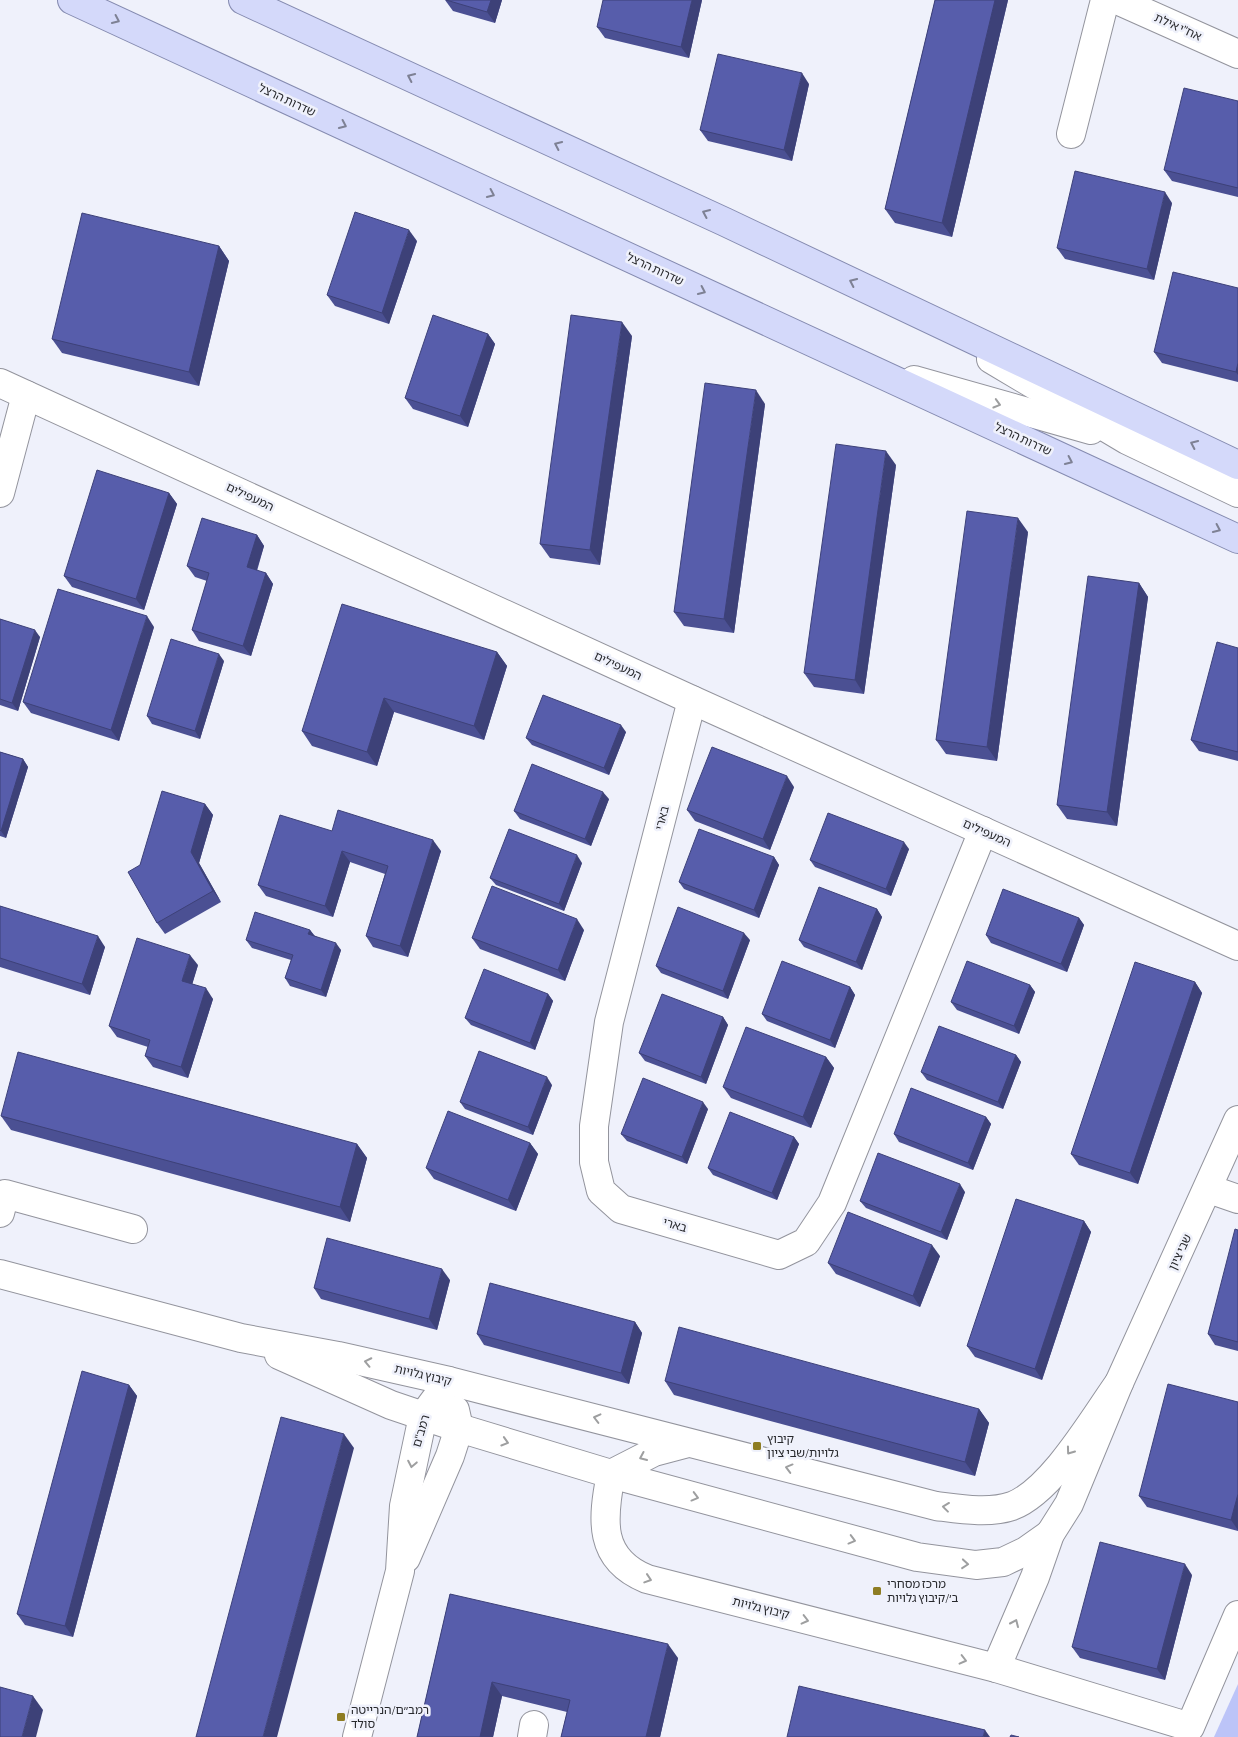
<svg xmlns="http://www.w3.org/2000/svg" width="1238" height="1737" font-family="'Asap Condensed','Noto Sans Hebrew',sans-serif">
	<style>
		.green { fill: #bcc4f8 }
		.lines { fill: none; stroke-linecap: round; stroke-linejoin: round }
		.minor-casing { stroke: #93949d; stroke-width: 30 }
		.major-casing { stroke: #858bb0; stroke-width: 30 }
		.minor { stroke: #fff; stroke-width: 28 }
		.major { stroke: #d4d9fa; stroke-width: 28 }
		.wall { fill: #4b5093 }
		.shaded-wall { fill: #3d4178 }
		.building { fill: #575dab; stroke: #3d4178 }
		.oneway { stroke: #7e8194 }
		.oneway2 { stroke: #9e9fa0 }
		.poi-dot { fill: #8e7d23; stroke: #eff1fb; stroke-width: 2 }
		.labels { text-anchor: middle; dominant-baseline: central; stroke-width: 5; stroke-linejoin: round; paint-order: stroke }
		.street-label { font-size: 12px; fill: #28292d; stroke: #eff1fb }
		.poi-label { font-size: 12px; fill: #28292d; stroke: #eff1fb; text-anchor: start }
	</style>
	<rect width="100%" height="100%" fill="#eff1fb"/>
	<!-- green -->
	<path class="green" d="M1238,1684v53h-24z"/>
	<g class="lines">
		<defs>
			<g id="minor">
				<path d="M1117,0l121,54"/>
				<path d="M1071,134l34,-134"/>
				<path d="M991,359l136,81 111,53"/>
				<path d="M914,380l177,50"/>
				<path d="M0,383l692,317 546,246"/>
				<path d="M0,493l26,-98"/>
				<path d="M692,700l-83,322 -15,104v36l7,29 20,18 158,46 27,-13 26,-39 151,-372"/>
				<path d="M1209,1189l29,10"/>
				<path d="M0,1213l5,-19 128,35"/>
				<path d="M0,1274l241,64 97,18 111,25 487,125c24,3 53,8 76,0 40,-15 82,-88 107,-123"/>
				<path d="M279,1355l112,50 68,23 152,46 306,83 59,8 27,-3 23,-11 24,-17"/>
				<path d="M688,1443l-34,9 -43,22c-9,46 -13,85 36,105l349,89 194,59 48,-112"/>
				<path d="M406,1558l44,-102 9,-28 -4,-18"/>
				<path d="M996,1668l39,-91 15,-43 19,-30 50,-121 119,-263"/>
				<path d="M357,1737l43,-166 4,-65 19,-90 26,-35"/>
				<path d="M532,1737l2,-12"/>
			</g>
			<g id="major">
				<path d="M72,0l1166,539"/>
				<path d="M243,0l482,222 513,243"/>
			</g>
		</defs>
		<!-- minor casing -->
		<use href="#minor" class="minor-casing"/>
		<!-- major casing -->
		<use href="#major" class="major-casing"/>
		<!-- minor -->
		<use href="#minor" class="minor"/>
		<!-- major -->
		<use href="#major" class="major"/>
	</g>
	<!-- wall -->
	<g class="wall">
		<path d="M445,0h57l-7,23 -42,-12z"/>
		<path d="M702,0l-13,58 -84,-20 -8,-11z"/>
		<path d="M935,0h73l-56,237 -57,-14 -10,-14z"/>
		<path d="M809,84l-17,77 -84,-20 -8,-11z"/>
		<path d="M1238,101v96l-66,-16 -8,-11z"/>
		<path d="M1172,203l-18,77 -89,-21 -8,-11z"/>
		<path d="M417,241l-28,83 -54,-18 -8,-11z"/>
		<path d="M219,246l10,15 -30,125 -137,-33 -10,-14z"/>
		<path d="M1238,288v94l-76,-19 -8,-11z"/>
		<path d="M488,334l7,10 -27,83 -55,-18 -8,-11z"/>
		<path d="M632,336l-32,229 -50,-7 -10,-14z"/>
		<path d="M765,404l-31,229 -50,-7 -10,-14z"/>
		<path d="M896,465l-32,229 -50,-7 -10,-14z"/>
		<path d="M169,493l8,11 -33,106 -72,-23 -8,-11z"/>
		<path d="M1028,532l-31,229 -51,-7 -10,-14z"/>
		<path d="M257,535l7,11 -7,25 9,2 7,11 -22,72 -52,-15 -7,-11 15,-49 -12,-4 -8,-11z"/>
		<path d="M1139,583l9,14 -31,229 -50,-7 -10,-14z"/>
		<path d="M0,619l40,18 -22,74 -18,-6z"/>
		<path d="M154,627l-35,114 -88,-28 -8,-11z"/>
		<path d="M1238,648v113l-39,-10 -8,-11z"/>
		<path d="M497,652l10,14 -23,74 -90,-28 -17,54 -65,-20 -10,-15z"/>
		<path d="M224,661l-24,78 -48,-15 -5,-8z"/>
		<path d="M626,732l-17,43 -77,-30 -6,-7z"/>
		<path d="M0,752l23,7 5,8 -22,71 -6,-2z"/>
		<path d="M794,787l-24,63 -75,-29 -8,-11z"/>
		<path d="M609,799l-18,47 -71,-27 -6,-8z"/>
		<path d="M205,804l8,11 -14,48 22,39 -56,32 -8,-11 -17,-58z"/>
		<path d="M332,831l109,20 -33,106 -35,-10 -7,-11 19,-62 -35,-12 -17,55 -67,-21 -8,-11z"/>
		<path d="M909,849l-18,47 -76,-29 -5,-7z"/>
		<path d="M774,857l5,8 -20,53 -75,-29 -5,-7z"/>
		<path d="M582,863l-18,48 -68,-26 -6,-7z"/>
		<path d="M0,906l105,41 -15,48 -90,-28z"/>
		<path d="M877,909l5,8 -20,53 -58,-23 -5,-7z"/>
		<path d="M1079,918l5,7 -17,47 -76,-29 -5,-8z"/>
		<path d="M310,930l5,6 26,14 -15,47 -36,-11 -5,-8 6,-18 -39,-12 -6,-8z"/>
		<path d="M584,930l-19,51 -85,-32 -8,-11z"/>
		<path d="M750,940l-22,59 -67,-26 -5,-7z"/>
		<path d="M198,965l-6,19 21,15 -25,79 -35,-11 -8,-11 3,-9 -31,-10 -8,-11z"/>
		<path d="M1195,982l7,11 -64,191 -59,-19 -8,-11z"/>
		<path d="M1030,985l5,7 -16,42 -62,-24 -6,-8z"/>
		<path d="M850,987l5,8 -20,53 -68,-27 -5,-7z"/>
		<path d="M548,994l5,7 -18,49 -64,-25 -6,-7z"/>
		<path d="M723,1017l5,8 -22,59 -61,-23 -6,-8z"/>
		<path d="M1016,1055l5,7 -18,47 -76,-29 -6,-8z"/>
		<path d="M826,1057l8,11 -23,60 -80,-30 -8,-11z"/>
		<path d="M552,1085l-19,50 -68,-26 -5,-7z"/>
		<path d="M708,1109l-21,55 -60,-23 -6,-7z"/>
		<path d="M1,1116l356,28 10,14 -17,64 -339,-92z"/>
		<path d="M986,1117l5,7 -18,46 -74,-28 -5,-8z"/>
		<path d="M794,1137l5,7 -22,56 -64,-25 -5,-7z"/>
		<path d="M530,1143l8,11 -22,57 -82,-32 -8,-11z"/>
		<path d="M965,1192l-18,48 -81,-32 -6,-7z"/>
		<path d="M1084,1221l7,11 -49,148 -67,-23 -8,-11z"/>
		<path d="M1238,1230v121l-23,-6 -7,-11z"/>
		<path d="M940,1256l-20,51 -84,-33 -8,-11z"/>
		<path d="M450,1280l-13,50 -116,-31 -7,-11z"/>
		<path d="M635,1322l7,11 -13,51 -145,-39 -7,-11z"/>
		<path d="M665,1381l314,28 10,14 -14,53 -301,-81z"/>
		<path d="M129,1385l8,11 -64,241 -48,-12 -8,-11z"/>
		<path d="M1238,1402v129l-91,-24 -8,-11z"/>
		<path d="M1192,1575l-27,105 -85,-22 -8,-11z"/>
		<path d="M450,1594l228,64 -18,79h-99l6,-25 -65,-16 -9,41h-76z"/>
	</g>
	<!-- shaded-wall -->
	<g class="shaded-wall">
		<path d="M491,0h11l-7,23 -8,-11z"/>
		<path d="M692,0h10l-13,58 -8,-11z"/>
		<path d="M995,0h13l-56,237 -10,-14z"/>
		<path d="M802,73l7,11 -17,77 -8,-11z"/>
		<path d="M1165,192l7,11 -18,77 -7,-11z"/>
		<path d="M409,230l8,11 -28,83 -7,-11z"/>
		<path d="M219,246l10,15 -30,125 -10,-14z"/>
		<path d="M622,322l10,14 -32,229 -10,-15z"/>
		<path d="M488,334l7,10 -27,83 -8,-11z"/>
		<path d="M1238,363v12l-2,-3z"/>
		<path d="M756,390l9,14 -31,229 -10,-14z"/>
		<path d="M886,451l10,14 -32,229 -9,-14z"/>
		<path d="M169,493l8,11 -33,106 -8,-11z"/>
		<path d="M1018,518l10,14 -31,229 -10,-14z"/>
		<path d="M257,535l7,11 -10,32 -7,-11z"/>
		<path d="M266,573l7,11 -22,72 -8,-10z"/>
		<path d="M1139,583l9,14 -31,229 -10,-14z"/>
		<path d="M147,616l7,11 -35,114 -8,-11z"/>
		<path d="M35,630l5,7 -22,74 -6,-8z"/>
		<path d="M497,652l10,14 -23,74 -10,-14z"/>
		<path d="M219,654l5,7 -24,78 -5,-8z"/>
		<path d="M384,698l10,14 -17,54 -10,-14z"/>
		<path d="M621,725l5,7 -17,43 -5,-7z"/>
		<path d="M23,759l5,8 -22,71 -5,-7z"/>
		<path d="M787,776l7,11 -24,63 -7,-11z"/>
		<path d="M603,792l6,7 -18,47 -6,-7z"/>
		<path d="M205,804l8,11 -14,48 22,39 -8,-11 -22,-39z"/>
		<path d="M433,840l8,11 -33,106 -8,-11z"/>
		<path d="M904,842l5,7 -18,47 -5,-7z"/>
		<path d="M342,851l8,11 -17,55 -8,-11z"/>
		<path d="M577,855l5,8 -18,48 -5,-7z"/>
		<path d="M774,857l5,8 -20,53 -5,-8z"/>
		<path d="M877,909l5,8 -20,53 -6,-8z"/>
		<path d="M1079,918l5,7 -17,47 -6,-8z"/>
		<path d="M577,919l7,11 -19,51 -7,-11z"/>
		<path d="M310,930l5,7 -7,-3z"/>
		<path d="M744,933l6,7 -22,59 -5,-8z"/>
		<path d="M98,936l7,11 -15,48 -8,-11z"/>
		<path d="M336,943l5,7 -15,47 -5,-7z"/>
		<path d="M190,955l8,10 -8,27 -8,-11z"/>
		<path d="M1195,982l7,11 -64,191 -8,-11z"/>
		<path d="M1030,985l5,7 -16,42 -5,-8z"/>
		<path d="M850,987l5,8 -20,53 -5,-8z"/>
		<path d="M206,988l7,11 -25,79 -7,-11z"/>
		<path d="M548,994l5,7 -18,49 -5,-7z"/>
		<path d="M723,1017l5,8 -22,59 -5,-7z"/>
		<path d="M1016,1055l5,7 -18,47 -5,-7z"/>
		<path d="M826,1057l8,11 -23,60 -8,-11z"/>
		<path d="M547,1077l5,8 -19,50 -5,-8z"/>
		<path d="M703,1102l5,7 -21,55 -5,-7z"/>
		<path d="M986,1117l5,7 -18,46 -5,-7z"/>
		<path d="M794,1137l5,7 -22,56 -5,-7z"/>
		<path d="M530,1143l8,11 -22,57 -8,-11z"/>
		<path d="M357,1144l10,14 -17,64 -10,-15z"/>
		<path d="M960,1184l5,8 -18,48 -6,-8z"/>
		<path d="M1084,1221l7,11 -49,148 -7,-11z"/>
		<path d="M932,1245l8,11 -20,51 -7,-11z"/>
		<path d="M442,1269l8,11 -13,50 -8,-11z"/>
		<path d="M635,1322l7,11 -13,51 -8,-11z"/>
		<path d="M129,1385l8,11 -64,241 -8,-11z"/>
		<path d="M979,1409l10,14 -14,53 -10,-14z"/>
		<path d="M344,1434l10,14 -77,289h-14z"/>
		<path d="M1238,1494v36l-7,-10z"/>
		<path d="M1185,1564l7,11 -27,105 -8,-11z"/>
		<path d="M668,1644l10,14 -18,79h-14z"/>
		<path d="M492,1682l10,14 -9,41h-13z"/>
		<path d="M33,1696l10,14 -7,27h-14z"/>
		<path d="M985,1730l5,7h-7z"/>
	</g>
	<!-- building -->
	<g class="building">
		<path d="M446,0h45l-4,12z"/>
		<path d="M603,0h89l-11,47 -84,-20z"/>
		<path d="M935,0h60l-53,223 -57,-14z"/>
		<path d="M718,54l84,19 -18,77 -84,-20z"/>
		<path d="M1184,88l54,13v87l-74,-18z"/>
		<path d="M1075,171l90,21 -18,77 -90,-21z"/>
		<path d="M355,212l54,18 -27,83 -55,-18z"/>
		<path d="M82,213l137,33 -30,126 -137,-33z"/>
		<path d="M1173,272l65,16v75l-2,9 -82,-20z"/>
		<path d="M433,315l55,19 -28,82 -55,-18z"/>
		<path d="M571,315l51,7 -32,228 -50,-6z"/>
		<path d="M705,383l51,7 -32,229 -50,-7z"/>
		<path d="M836,444l50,7 -31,229 -51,-7z"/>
		<path d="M97,470l72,23 -33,106 -72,-23z"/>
		<path d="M967,511l51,7 -31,229 -51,-7z"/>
		<path d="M202,518l55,17 -10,32 19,6 -23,73 -51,-16 17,-57 -22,-7z"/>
		<path d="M1088,576l51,7 -32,229 -50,-7z"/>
		<path d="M58,589l89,27 -36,114 -88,-28z"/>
		<path d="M342,604l155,48 -23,74 -90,-28 -17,54 -65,-21z"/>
		<path d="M0,619l35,11 -23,73 -12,-4z"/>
		<path d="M171,639l48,15 -24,77 -48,-15z"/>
		<path d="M1217,642l21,6v104l-47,-12z"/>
		<path d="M543,695l78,30 -17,43 -78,-30z"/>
		<path d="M712,747l75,29 -24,63 -76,-29z"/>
		<path d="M0,752l23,7 -22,72 -1,-1z"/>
		<path d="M532,764l71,28 -18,47 -71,-28z"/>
		<path d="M162,791l43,13 -14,48 22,39 -56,32 -29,-51 12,-7z"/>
		<path d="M338,810l95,30 -33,106 -34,-10 22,-70 -46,-15 -17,55 -67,-21 22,-70 52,16z"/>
		<path d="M828,813l76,29 -18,47 -76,-29z"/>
		<path d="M509,829l68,26 -18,49 -69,-26z"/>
		<path d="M699,829l75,28 -20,53 -75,-28z"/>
		<path d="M492,886l85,33 -19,51 -86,-32z"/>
		<path d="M819,887l58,22 -21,53 -57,-22z"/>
		<path d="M1003,889l76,29 -18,46 -75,-29z"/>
		<path d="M0,906l98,30 -16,48 -82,-26z"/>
		<path d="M678,907l66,26 -21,58 -67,-25z"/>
		<path d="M255,912l55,18 -2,4 28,9 -15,47 -36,-12 8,-23 -47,-15z"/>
		<path d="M137,938l53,17 -8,26 24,7 -25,79 -36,-11 5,-16 -41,-14z"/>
		<path d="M782,961l68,26 -20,53 -68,-26z"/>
		<path d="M967,961l63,24 -16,41 -63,-24z"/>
		<path d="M1135,962l60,20 -65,191 -59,-19z"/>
		<path d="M484,969l64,25 -18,49 -65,-25z"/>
		<path d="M662,994l61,23 -22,60 -62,-24z"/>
		<path d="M939,1026l77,29 -18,47 -77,-30z"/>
		<path d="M746,1027l80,30 -23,60 -80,-30z"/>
		<path d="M479,1051l68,26 -19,50 -68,-25z"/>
		<path d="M18,1052l339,92 -17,63 -339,-91z"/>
		<path d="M643,1078l60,24 -21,55 -61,-23z"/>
		<path d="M911,1088l75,29 -18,46 -74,-29z"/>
		<path d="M448,1111l82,32 -22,57 -82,-32z"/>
		<path d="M730,1112l64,25 -22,56 -64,-25z"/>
		<path d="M878,1153l82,31 -19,48 -81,-31z"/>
		<path d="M1016,1199l68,22 -49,148 -68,-23z"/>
		<path d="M848,1212l84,33 -19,51 -85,-33z"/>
		<path d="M1235,1229l3,1v112l-30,-8z"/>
		<path d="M327,1238l115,31 -13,50 -115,-31z"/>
		<path d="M490,1283l145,39 -14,51 -144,-39z"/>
		<path d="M679,1327l300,82 -14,53 -300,-81z"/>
		<path d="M82,1371l47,14 -64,241 -48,-12z"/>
		<path d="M1168,1384l70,18v92l-7,26 -92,-24z"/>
		<path d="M281,1417l63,17 -81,303h-67z"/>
		<path d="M1100,1542l85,22 -28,105 -85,-22z"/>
		<path d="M450,1594l218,50 -22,93h-85l9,-37 -78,-18 -12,55h-63z"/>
		<path d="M799,1686l186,44 -2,7h-196z"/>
		<path d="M0,1687l33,9 -11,41h-22z"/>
		<path d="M1011,1735l8,2h-9z"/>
	</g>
	<!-- one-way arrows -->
	<defs><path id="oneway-chevron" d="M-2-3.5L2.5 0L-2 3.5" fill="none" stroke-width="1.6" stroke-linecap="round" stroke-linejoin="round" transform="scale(1.25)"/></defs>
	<g class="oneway">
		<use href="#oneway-chevron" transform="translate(116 20) rotate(25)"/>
		<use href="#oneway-chevron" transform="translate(411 77) rotate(-155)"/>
		<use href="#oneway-chevron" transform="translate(343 125) rotate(25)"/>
		<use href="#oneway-chevron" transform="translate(558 145) rotate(-155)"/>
		<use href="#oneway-chevron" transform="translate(491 194) rotate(25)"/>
		<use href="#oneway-chevron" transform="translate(706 213) rotate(-156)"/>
		<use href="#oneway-chevron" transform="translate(853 282) rotate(-155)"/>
		<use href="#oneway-chevron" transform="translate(702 291) rotate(25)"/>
		<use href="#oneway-chevron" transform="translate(1194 444) rotate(-155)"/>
		<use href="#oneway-chevron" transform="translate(1069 461) rotate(25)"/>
		<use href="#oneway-chevron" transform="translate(1217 529) rotate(25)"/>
	</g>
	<g class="oneway2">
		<use href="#oneway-chevron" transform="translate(997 404) rotate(16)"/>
		<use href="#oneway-chevron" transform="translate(368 1362) rotate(-168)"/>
		<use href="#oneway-chevron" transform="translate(597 1418) rotate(-166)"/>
		<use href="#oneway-chevron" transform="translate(505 1442) rotate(17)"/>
		<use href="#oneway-chevron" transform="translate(1070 1451) rotate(126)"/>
		<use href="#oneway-chevron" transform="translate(643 1457) rotate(156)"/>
		<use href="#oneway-chevron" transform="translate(412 1464) rotate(101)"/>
		<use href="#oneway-chevron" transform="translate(789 1468) rotate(-165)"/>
		<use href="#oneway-chevron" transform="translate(695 1497) rotate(15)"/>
		<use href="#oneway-chevron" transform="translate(946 1507) rotate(-173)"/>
		<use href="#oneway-chevron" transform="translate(852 1540) rotate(15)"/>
		<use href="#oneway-chevron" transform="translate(965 1564) rotate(5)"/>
		<use href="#oneway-chevron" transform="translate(648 1579) rotate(18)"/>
		<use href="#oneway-chevron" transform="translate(805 1620) rotate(14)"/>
		<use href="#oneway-chevron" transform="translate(1015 1623) rotate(-66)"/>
		<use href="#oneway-chevron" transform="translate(963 1660) rotate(14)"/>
	</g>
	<!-- markers -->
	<g class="poi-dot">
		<rect x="752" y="1441" width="10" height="10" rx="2.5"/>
		<rect x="872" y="1586" width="10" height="10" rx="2.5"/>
		<rect x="336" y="1712" width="10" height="10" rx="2.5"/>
	</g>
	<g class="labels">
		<!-- street labels -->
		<g class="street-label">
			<text transform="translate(1178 27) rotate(24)">אח"י אילת</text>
			<text transform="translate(287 100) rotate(25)">שדרות הרצל</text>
			<text transform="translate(655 269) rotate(25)">שדרות הרצל</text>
			<text transform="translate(1023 439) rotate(25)">שדרות הרצל</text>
			<text transform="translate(250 497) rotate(25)">המעפילים</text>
			<text transform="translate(618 666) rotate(25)">המעפילים</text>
			<text transform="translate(662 818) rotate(-76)">בארי</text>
			<text transform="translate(987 833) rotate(24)">המעפילים</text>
			<text transform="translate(675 1225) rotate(16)">בארי</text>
			<text transform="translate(1180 1252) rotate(-65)">שבי ציון</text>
			<text transform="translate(423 1375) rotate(13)">קיבוץ גלויות</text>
			<text transform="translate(421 1431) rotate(-73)">רמב"ם</text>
			<text transform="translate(761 1608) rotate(14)">קיבוץ גלויות</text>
		</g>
		<!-- poi labels -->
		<g class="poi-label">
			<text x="767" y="1439">קיבוץ<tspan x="767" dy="14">גלויות/שבי ציון</tspan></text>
			<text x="887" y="1584">מרכז מסחרי<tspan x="887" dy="14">ב׳/קיבוץ גלויות</tspan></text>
			<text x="351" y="1710">רמב״ם/הנרייטה<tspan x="351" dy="14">סולד</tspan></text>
		</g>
	</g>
</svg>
